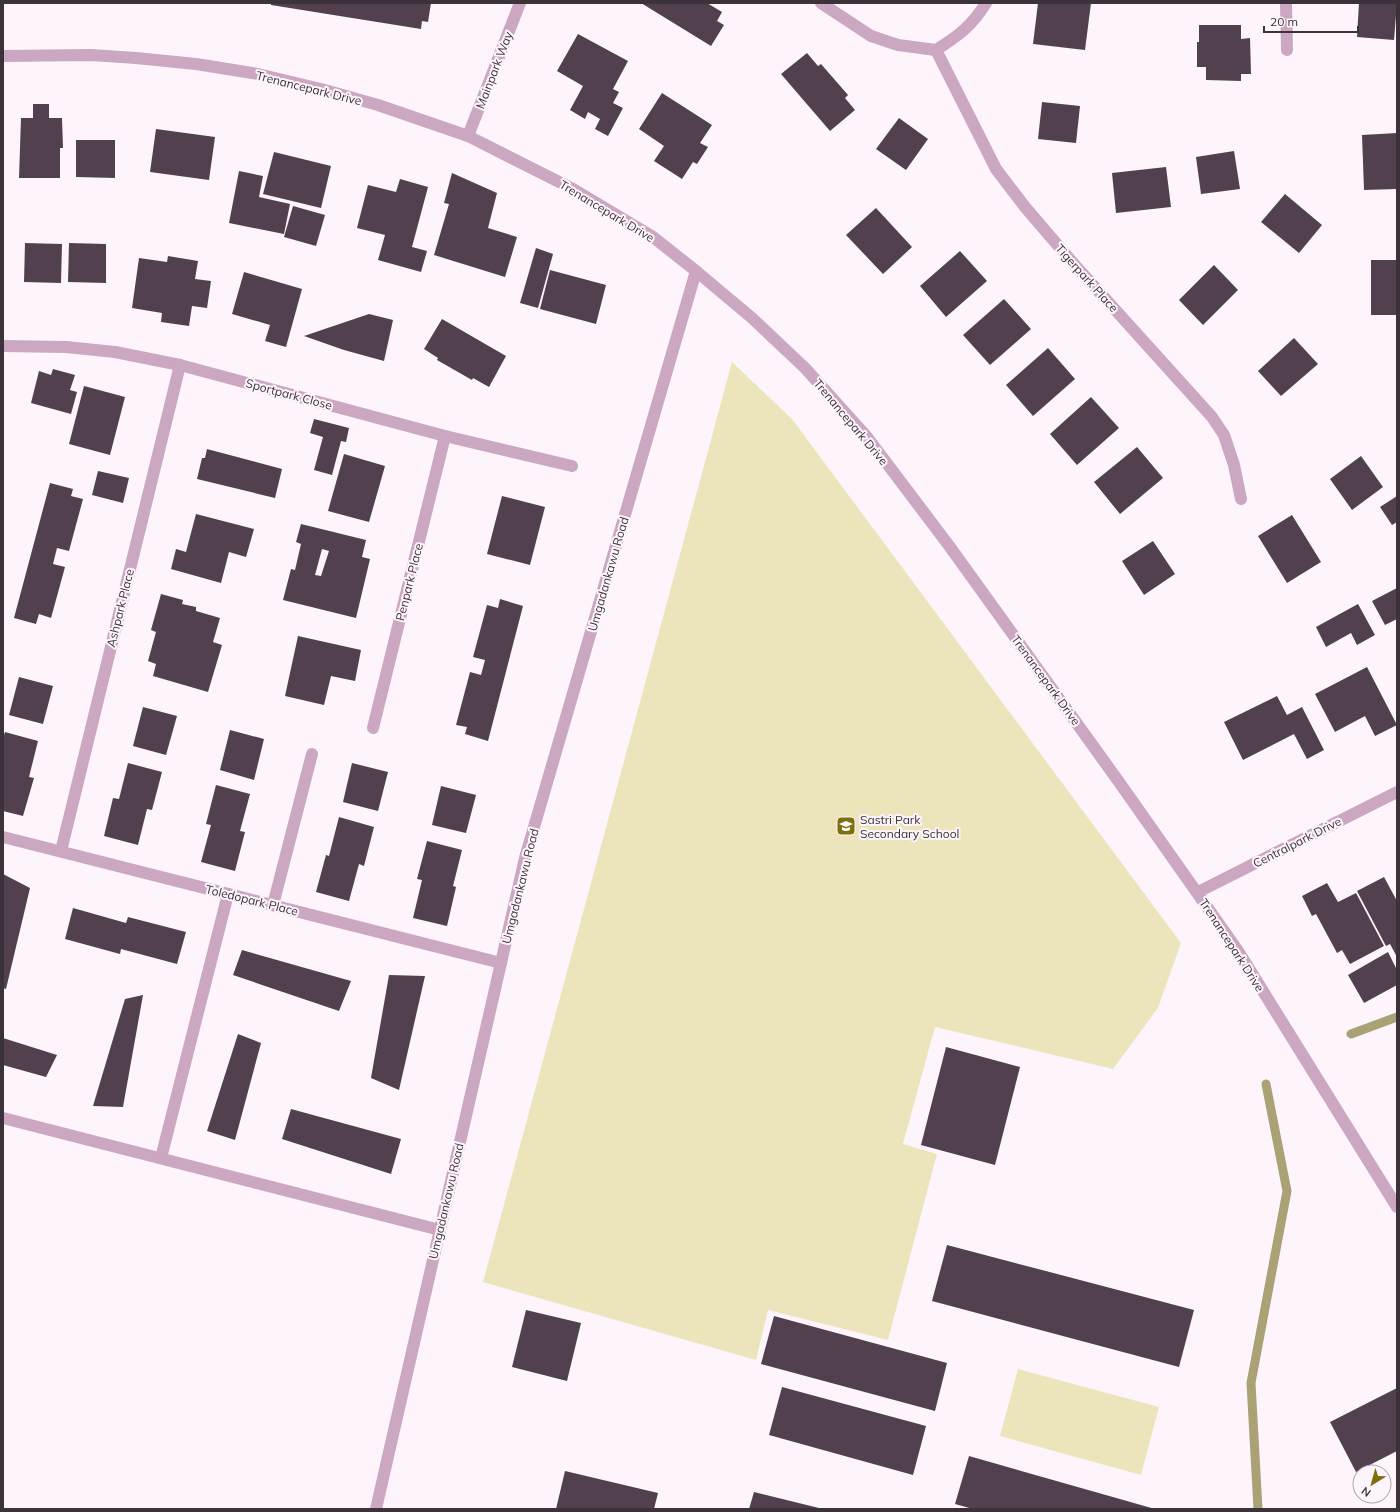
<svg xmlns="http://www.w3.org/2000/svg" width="1400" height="1512" font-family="Mulish,sans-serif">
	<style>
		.green { fill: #ece5bc }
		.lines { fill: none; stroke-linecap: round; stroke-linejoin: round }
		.stream { stroke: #aaa275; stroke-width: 9 }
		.building { fill: #53404e; fill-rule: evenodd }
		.minor { stroke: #cba7c2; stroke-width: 12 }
		.labels { text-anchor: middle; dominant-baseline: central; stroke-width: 4; stroke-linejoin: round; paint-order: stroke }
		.street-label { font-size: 12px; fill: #3c3239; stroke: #fef5fc }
		.poi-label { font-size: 12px; fill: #3c3239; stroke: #fef5fc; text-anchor: start }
	</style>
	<rect width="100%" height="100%" fill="#fef5fc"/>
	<!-- green -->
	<g class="green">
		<path d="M732,362l60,57 389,524 -23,65 -45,61 -178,-42 -32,117 34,10 -49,186 -120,-30 -12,50 -273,-78z"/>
		<path d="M1018,1369l141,38 -18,68 -141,-39z"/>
	</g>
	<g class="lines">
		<!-- stream -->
		<g class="stream">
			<path d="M1351,1034l46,-17"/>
			<path d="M1258,1509l-7,-126 36,-192 -21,-107"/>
		</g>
	</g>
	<!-- building -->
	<g class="building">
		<path d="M271,3h160l-3,19 -6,-1 -1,8 -150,-24z"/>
		<path d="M641,3h66l15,9 -5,9 7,4 -13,21z"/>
		<path d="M1038,3h53l-6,47 -52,-6z"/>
		<path d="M1359,3h38l-3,37 -37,-3z"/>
		<path d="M1199,25h42v14l9,-1 1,36h-10v7l-35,-1v-13h-9v-25h2z"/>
		<path d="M578,34l50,27 -15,28 6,3 -6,11 10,5 -15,28 -13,-7 5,-10 -12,-7 -3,7 -15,-9 13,-24 -26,-15z"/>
		<path d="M807,53l11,13 3,-2 27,31 -3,3 10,12 -25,21 -49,-57z"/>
		<path d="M662,93l50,32 -12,18 8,4 -11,17 -4,-2 -11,17 -28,-18 10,-15 -25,-17z"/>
		<path d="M1042,102l38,4 -4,37 -38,-4z"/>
		<path d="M33,104h16v14h13l1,30h-3v30h-41l2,-60h12z"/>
		<path d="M899,118l29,21 -22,31 -30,-21z"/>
		<path d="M156,129l59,8 -6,43 -59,-8z"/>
		<path d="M1397,133v56l-33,1 -2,-55z"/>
		<path d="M76,140h39v38l-39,-1z"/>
		<path d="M1234,151l6,38 -39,5 -5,-37z"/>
		<path d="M274,152l57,14 -10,42 -58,-14z"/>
		<path d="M1166,167l5,40 -55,6 -4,-40z"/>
		<path d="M239,171l24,5 -4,21 31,7 -6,30 -55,-11z"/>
		<path d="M452,173l45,20 -9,35 29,9 -12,40 -71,-22 15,-51 -5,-1z"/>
		<path d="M400,179l28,8 -16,60 15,4 -6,21 -43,-12 7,-25 -28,-7 11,-43 28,7z"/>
		<path d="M1285,194l37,31 -23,28 -38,-31z"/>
		<path d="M293,206l32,9 -9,31 -32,-9z"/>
		<path d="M876,208l36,39 -29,27 -37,-39z"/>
		<path d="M25,243l37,1 -1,39 -37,-1z"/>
		<path d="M69,243l37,1v39l-38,-1z"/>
		<path d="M536,248l17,6 -15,54 -18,-5z"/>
		<path d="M960,251l27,30 -41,36 -26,-31z"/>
		<path d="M168,256l30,5 -3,18 16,2 -4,27 -15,-2 -3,20 -28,-4 1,-9 -30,-5 7,-50 28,4z"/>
		<rect x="1371" y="260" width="26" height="55"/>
		<path d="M1214,265l24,25 -35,35 -24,-25z"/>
		<path d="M550,270l56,15 -10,39 -56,-15z"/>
		<path d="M244,272l58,17 -16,58 -21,-6 5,-16 -38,-11z"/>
		<path d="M1004,299l27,30 -41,36 -27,-30z"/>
		<path d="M369,314l24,6 -9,41 -40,-11 -40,-14z"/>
		<path d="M442,319l64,37 -17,31 -16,-9 -1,2 -35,-20 1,-2 -14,-9z"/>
		<path d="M1294,338l24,26 -37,32 -23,-25z"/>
		<path d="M1048,348l27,31 -42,37 -27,-31z"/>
		<path d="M53,369l22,6 -5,15 7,2 -6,22 -40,-11 8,-32 12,4z"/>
		<path d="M84,386l41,11 -15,58 -41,-11z"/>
		<path d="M1091,397l28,31 -42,37 -27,-31z"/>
		<path d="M314,419l35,9 -3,14 -5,-1 -9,34 -18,-5 9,-33 -13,-4z"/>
		<path d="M1137,447l26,31 -43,36 -26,-32z"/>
		<path d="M207,449l75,20 -7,29 -78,-19 5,-21h3z"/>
		<path d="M344,454l41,12 -16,56 -41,-11z"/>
		<path d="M1361,456l22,31 -31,23 -22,-31z"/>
		<path d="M98,471l31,7 -6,25 -31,-8z"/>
		<path d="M50,483l23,6 -2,7 12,3 -14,52 -12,-3 -4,16 12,3 -14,51 -12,-4 -3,10 -22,-6z"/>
		<path d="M502,496l43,11 -15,58 -43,-11z"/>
		<path d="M1397,496v26l-5,3 -12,-18z"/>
		<path d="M196,514l58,15 -8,28 -17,-5 -8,31 -50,-14 5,-20 10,3z"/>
		<path d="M1292,515l29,47 -34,21 -29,-47z"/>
		<path d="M301,524l65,16 -4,17 8,2 -14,59 -73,-18 8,-31 4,1 6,-26 -5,-2zM322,549l7,2 -8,25 -6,-1z"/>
		<path d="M1153,541l22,33 -31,21 -22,-34z"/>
		<path d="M1397,588v31l-12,6 -13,-24z"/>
		<path d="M161,594l22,6 -1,4 14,3v4l24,7 -7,24 9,3 -14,47 -55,-16 3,-12 -8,-3 8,-29 -5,-2z"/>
		<path d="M500,599l23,7 -35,135 -23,-7 2,-7 -11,-2 14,-53 11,3 4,-15 -12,-3 14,-52 11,3z"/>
		<path d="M1358,604l17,31 -18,10 -6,-12 -25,14 -10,-20z"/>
		<path d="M298,636l63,14 -6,31 -24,-5 -7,29 -39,-9z"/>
		<path d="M1367,667l30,58 -22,11 -10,-20 -30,16 -20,-38z"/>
		<path d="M19,677l34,9 -10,38 -34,-9z"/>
		<path d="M1277,696l10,19 15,-8 22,43 -17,9 -13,-25 -51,26 -19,-38z"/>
		<path d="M143,707l34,9 -11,39 -33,-9z"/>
		<path d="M230,730l34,9 -10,41 -34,-10z"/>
		<path d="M5,732l33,9 -9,36 5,1 -11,38 -20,-5v-73z"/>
		<path d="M128,763l34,9 -10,38 -5,-1 -9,36 -34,-9 9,-38 6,1z"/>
		<path d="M352,763l36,9 -10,39 -35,-9z"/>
		<path d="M216,785l34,9 -10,37 5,1 -10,39 -34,-9 10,-37 -5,-1z"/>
		<path d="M441,786l35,9 -10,38 -34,-8z"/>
		<path d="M339,817l35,10 -10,39 -5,-2 -10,37 -33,-9 10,-37 3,1z"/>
		<path d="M427,841l35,9 -9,36 3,1 -9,39 -34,-8 9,-38 -5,-1z"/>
		<path d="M3,874l27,14 -24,101 -3,-1z"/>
		<path d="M1384,877l13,24v56l-7,-13 -4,2 -29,-55z"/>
		<path d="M1327,883l11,19 18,-9 28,53 -34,18 -8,-14 -5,3 -21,-39 -4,2 -10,-20z"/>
		<path d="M73,908l53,15 2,-6 58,15 -9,32 -56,-15 -1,5 -55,-15z"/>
		<path d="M242,950l109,31 -12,30 -106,-36z"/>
		<path d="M1388,952l9,18v15l-33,18 -16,-28z"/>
		<path d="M389,975l36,1 -26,114 -28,-12z"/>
		<path d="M143,995l-20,112 -30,-1 32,-107z"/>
		<path d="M238,1034l23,9 -26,97 -28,-9z"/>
		<path d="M3,1038l54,17 -11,22 -43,-12z"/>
		<path d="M946,1047l74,20 -25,98 -74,-20z"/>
		<path d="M291,1109l110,30 -10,35 -109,-35z"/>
		<path d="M947,1245l247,65 -15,57 -247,-66z"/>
		<path d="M526,1310l55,13 -14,58 -55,-14z"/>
		<path d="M774,1316l173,47 -12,48 -174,-47z"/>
		<path d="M782,1387l144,39 -13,49 -144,-40z"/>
		<path d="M1397,1388v63l-41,21 -26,-50z"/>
		<path d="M969,1456l186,53h-182l-18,-5z"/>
		<path d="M565,1471l93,22 -4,16h-98z"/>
		<path d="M754,1492l65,16v1h-70z"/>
	</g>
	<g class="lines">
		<!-- minor -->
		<g class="minor">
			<path d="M821,3l50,33 27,9 38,5c22,-14 36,-24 50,-47"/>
			<path d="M1286,3l1,47"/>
			<path d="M936,50l60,119 29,38 48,56 139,154 12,18 10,30 7,34"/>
			<path d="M3,56l88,-1 45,3 60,6 62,10 63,15 57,16 90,31 103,52 82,49 43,34 56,47 53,50 62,69 83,110 169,235 119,169 159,256"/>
			<path d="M468,136l52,-133"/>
			<path d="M3,346l63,1 49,5 65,13 265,71 127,30"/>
			<path d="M373,728l72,-292"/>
			<path d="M3,837l498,126"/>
			<path d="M61,851l119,-486"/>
			<path d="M1198,892l199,-100"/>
			<path d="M273,905l39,-151"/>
			<path d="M3,1118l437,112"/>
			<path d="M161,1158l67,-264"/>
			<path d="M376,1509l149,-651 171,-587"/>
		</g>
	</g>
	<!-- icons -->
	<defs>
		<symbol id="school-square" viewBox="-11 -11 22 22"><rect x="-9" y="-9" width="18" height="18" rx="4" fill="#806f0e" stroke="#fef5fc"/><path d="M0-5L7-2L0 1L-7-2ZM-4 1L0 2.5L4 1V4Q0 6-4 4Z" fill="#fff"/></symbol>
	</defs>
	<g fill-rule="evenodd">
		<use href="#school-square" x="835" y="815" width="22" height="22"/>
	</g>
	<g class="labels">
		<!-- street labels -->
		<g class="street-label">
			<text transform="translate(494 70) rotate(-69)">Mainpark Way</text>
			<text transform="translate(309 88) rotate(14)">Trenancepark Drive</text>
			<text transform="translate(607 211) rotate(31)">Trenancepark Drive</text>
			<text transform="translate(1087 278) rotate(48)">Tigerpark Place</text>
			<text transform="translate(289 394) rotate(15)">Sportpark Close</text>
			<text transform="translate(851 422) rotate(50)">Trenancepark Drive</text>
			<text transform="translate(608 574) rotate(-74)">Umgadankawu Road</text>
			<text transform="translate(409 582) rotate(-76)">Penpark Place</text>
			<text transform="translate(120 608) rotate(-76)">Ashpark Place</text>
			<text transform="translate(1046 680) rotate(54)">Trenancepark Drive</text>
			<text transform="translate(1297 842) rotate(-27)">Centralpark Drive</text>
			<text transform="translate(520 886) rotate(-76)">Umgadankawu Road</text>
			<text transform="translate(252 900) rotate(14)">Toledopark Place</text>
			<text transform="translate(1232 945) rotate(57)">Trenancepark Drive</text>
			<text transform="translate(446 1201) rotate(-77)">Umgadankawu Road</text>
		</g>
		<!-- poi labels -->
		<g class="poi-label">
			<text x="860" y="819">Sastri Park<tspan x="860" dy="14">Secondary School</tspan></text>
		</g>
	</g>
	<!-- border -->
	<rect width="1400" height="1512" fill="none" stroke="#3c3239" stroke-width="8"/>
	<!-- north arrow -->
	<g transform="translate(1372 1484) rotate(217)"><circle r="19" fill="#fef5fc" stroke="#b0a7ae"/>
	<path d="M0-3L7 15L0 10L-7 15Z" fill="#806f0e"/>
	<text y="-6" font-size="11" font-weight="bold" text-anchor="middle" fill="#3c3239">N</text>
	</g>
	<!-- scale -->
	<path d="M1264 26v6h94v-6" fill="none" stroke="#3c3239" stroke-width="2"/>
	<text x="1270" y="26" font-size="12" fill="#3c3239" stroke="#fef5fc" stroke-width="3" paint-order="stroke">20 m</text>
</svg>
